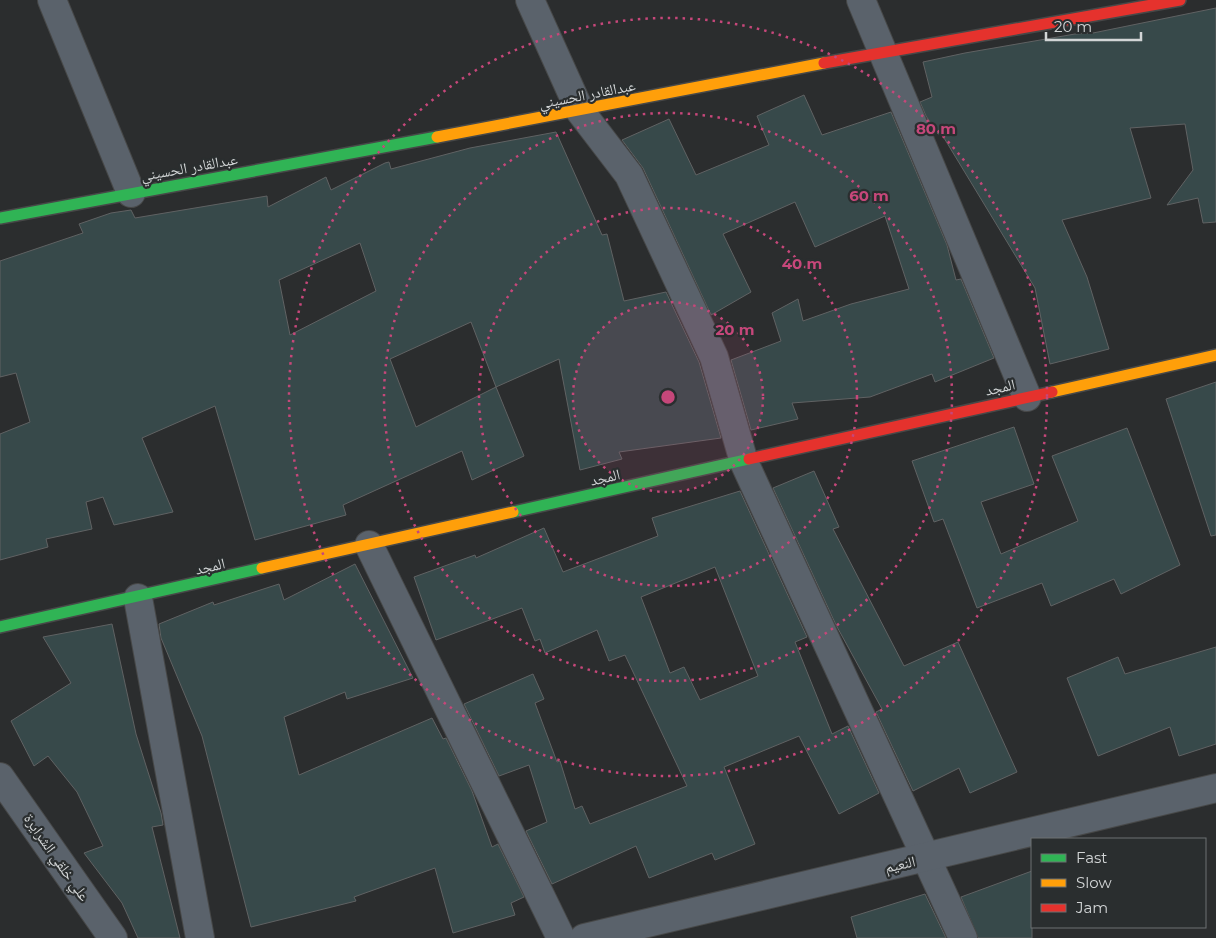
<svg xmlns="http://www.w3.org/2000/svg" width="1216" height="938" font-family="Montserrat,'Noto Naskh Arabic',sans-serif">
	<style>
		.building { fill: #37494a; stroke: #606263; fill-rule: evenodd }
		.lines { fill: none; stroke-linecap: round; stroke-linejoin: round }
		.street-casing { stroke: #474848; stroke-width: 30 }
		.fast-casing { stroke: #474848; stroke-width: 14 }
		.slow-casing { stroke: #474848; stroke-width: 14 }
		.jam-casing { stroke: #474848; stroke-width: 14 }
		.street { stroke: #5a626b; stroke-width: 28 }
		.fast { stroke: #30b455; stroke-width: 11 }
		.slow { stroke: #ff9f0a; stroke-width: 11 }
		.jam { stroke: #e5322d; stroke-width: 11 }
		.ring { fill: none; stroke: #c6477a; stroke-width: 2.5; stroke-dasharray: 2.5 5 }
		.labels { text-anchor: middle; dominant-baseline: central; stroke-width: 4.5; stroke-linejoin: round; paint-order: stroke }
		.street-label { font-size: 15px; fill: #d2d5d6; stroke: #2a2e2f }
		.centre { fill: #c6477a; stroke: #2a2e2f; stroke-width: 2.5 }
		.ring-label { font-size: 15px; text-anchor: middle; font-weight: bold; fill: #c6477a; stroke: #2a2e2f; stroke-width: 4.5; stroke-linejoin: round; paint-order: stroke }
	</style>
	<rect width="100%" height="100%" fill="#2b2d2e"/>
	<!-- building -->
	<g class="building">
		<path d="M1216,8v214l-13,1 -5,-25 -31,7 26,-35 -8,-46 -55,4 21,70 -89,22 25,57 22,72 -59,15 -15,-76 -94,-155 -3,1 -12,-18 -6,-14 12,-5 -9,-35 42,-9 110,-19 18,-1z"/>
		<path d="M804,95l18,40 69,-23 56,133 9,35 5,-1 33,79 -59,24 -3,-8 -62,23 -78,6 6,16 -47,11 -20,-70 50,-19 -9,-28 26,-14 5,22 48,-17 58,-15 -24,-73 -70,31 -20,-45 -72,32 28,58 -40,23 -68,-147 -21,-28 47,-21 27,56 73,-30 -12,-29z"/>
		<path d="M556,132l46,103 5,-1 17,67 42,-9 33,70 22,76 -102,14 3,7 -42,11 -21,-111 -63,28 28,69 -52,24 -10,-29 -119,54 3,10 -91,25 -40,-134 -73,32 31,74 -59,13 -11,-28 -17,5 6,27 -46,10 2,8 -48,13v-126l30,-12 -14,-49 -16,4v-116l83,-28 -4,-9 32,-11 20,-3 4,8 132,-22 1,11 58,-30 5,13 54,-27 4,-1 2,7 79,-21zM360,243l16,48 -86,44 -11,-55zM471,322l25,65 -80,40 -26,-68z"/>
		<path d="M1216,382v153l-5,1 -45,-137z"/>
		<path d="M1014,427l20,57 -53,18 20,52 77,-33 -26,-65 75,-28 53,137 -59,29 -7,-15 -63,27 -9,-23 -65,25 -34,-89 -9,3 -22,-61z"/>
		<path d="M814,471l25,56 -6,2 71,137 54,-24 59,130 -47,21 -11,-25 -46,23 -37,-79 6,-3 -46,-84 -63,-137z"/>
		<path d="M740,491l67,146 -12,5 37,92 16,-8 31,67 -40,21 -40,-78 -75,31 31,77 -40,16 -3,-7 -63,25 -13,-32 -84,38 -26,-53 21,-9 -18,-57 -30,11 -35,-72 69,-30 11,25 -9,4 22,59 3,-1 15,48 7,-3 8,18 97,-38 -62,-131 -16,6 -12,-31 -52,23 -5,-14 -5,2 -13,-33 -86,32 -22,-63 61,-22 1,3 68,-30 19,44 95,-36 -6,-18zM715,567l43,109 -58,24 -16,-33 -14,6 -29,-76z"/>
		<path d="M355,564l58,114 -66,21 -2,-7 -61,25 15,58 133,-57 11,21 3,-1 26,53 20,56 6,-3 26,53 -13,6 4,12 -62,18 -18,-65 -81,29 2,4 -105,26 -49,-191 -41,-98 -2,-14 54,-22 1,3 65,-21 5,16z"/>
		<path d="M112,624l24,110 25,79 2,12 -11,2 28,111h-42l-16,-35 -38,-50 19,-7 -26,-54 -29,-36 -14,10 -23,-45 60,-38 -28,-46z"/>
		<path d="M1216,647v97l-37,12 -9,-29 -72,29 -31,-78 51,-21 7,17z"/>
		<path d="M1032,871v67h-54l-17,-41z"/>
		<path d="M925,894l21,44h-89l-6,-21z"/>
	</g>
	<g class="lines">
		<defs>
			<g id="street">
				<path d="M52,0l79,193"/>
				<path d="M530,0l50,111 49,64 85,182 30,105 219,476"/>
				<path d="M861,0l166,397"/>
				<path d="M369,545l192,393"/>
				<path d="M138,598l62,340"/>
				<path d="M0,777l113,161"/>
				<path d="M584,938l632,-150"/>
			</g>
			<g id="fast">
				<path d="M0,218l437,-81"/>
				<path d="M513,512l236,-53"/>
				<path d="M0,627l262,-59"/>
			</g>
			<g id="slow">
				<path d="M437,137l387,-74"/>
				<path d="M1052,392l164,-37"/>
				<path d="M262,568l251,-56"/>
			</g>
			<g id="jam">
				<path d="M824,63l356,-63"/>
				<path d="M749,459l303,-67"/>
			</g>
		</defs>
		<!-- street casing -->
		<use href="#street" class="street-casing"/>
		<!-- fast casing -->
		<use href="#fast" class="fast-casing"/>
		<!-- slow casing -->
		<use href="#slow" class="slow-casing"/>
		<!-- jam casing -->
		<use href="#jam" class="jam-casing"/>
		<!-- street -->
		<use href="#street" class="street"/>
		<!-- fast -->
		<use href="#fast" class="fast"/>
		<!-- slow -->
		<use href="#slow" class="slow"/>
		<!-- jam -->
		<use href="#jam" class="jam"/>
	</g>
	<!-- distance rings -->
	<circle cx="668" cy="397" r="95" fill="#c6477a" fill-opacity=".12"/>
	<g class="ring">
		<circle cx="668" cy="397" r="95"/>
		<circle cx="668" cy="397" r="189"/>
		<circle cx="668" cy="397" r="284"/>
		<circle cx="668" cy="397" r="379"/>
	</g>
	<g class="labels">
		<!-- street labels -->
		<g class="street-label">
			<text transform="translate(587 94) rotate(-11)">عبدالقادر الحسيني</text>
			<text transform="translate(189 167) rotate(-10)">عبدالقادر الحسيني</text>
			<text transform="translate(1000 387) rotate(-13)">المجد</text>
			<text transform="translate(605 477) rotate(-13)">المجد</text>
			<text transform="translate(210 566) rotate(-13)">المجد</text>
			<text transform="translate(57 857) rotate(55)">علي خلقي الشرايرة</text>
			<text transform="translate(900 864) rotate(-13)">النعيم</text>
		</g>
	</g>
	<circle cx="668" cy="397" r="8" class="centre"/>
	<g class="ring-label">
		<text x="936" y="134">80 m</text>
		<text x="869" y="201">60 m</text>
		<text x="802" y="269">40 m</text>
		<text x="735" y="335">20 m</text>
	</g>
	<!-- legend -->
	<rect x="1031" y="838" width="175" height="90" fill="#2a2e2f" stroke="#6d7172"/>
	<rect x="1041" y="854" width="25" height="8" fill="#30b455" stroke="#6d7172"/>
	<text x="1076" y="863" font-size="15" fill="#d2d5d6">Fast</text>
	<rect x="1041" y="879" width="25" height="8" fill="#ff9f0a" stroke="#6d7172"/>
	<text x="1076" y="888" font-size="15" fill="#d2d5d6">Slow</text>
	<rect x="1041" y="904" width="25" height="8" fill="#e5322d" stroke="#6d7172"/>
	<text x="1076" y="913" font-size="15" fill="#d2d5d6">Jam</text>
	<!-- scale -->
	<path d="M1046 32v8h95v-8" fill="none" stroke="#d2d5d6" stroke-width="2.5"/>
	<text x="1054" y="32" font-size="15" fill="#d2d5d6" stroke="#2a2e2f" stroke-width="4" paint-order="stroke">20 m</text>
</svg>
